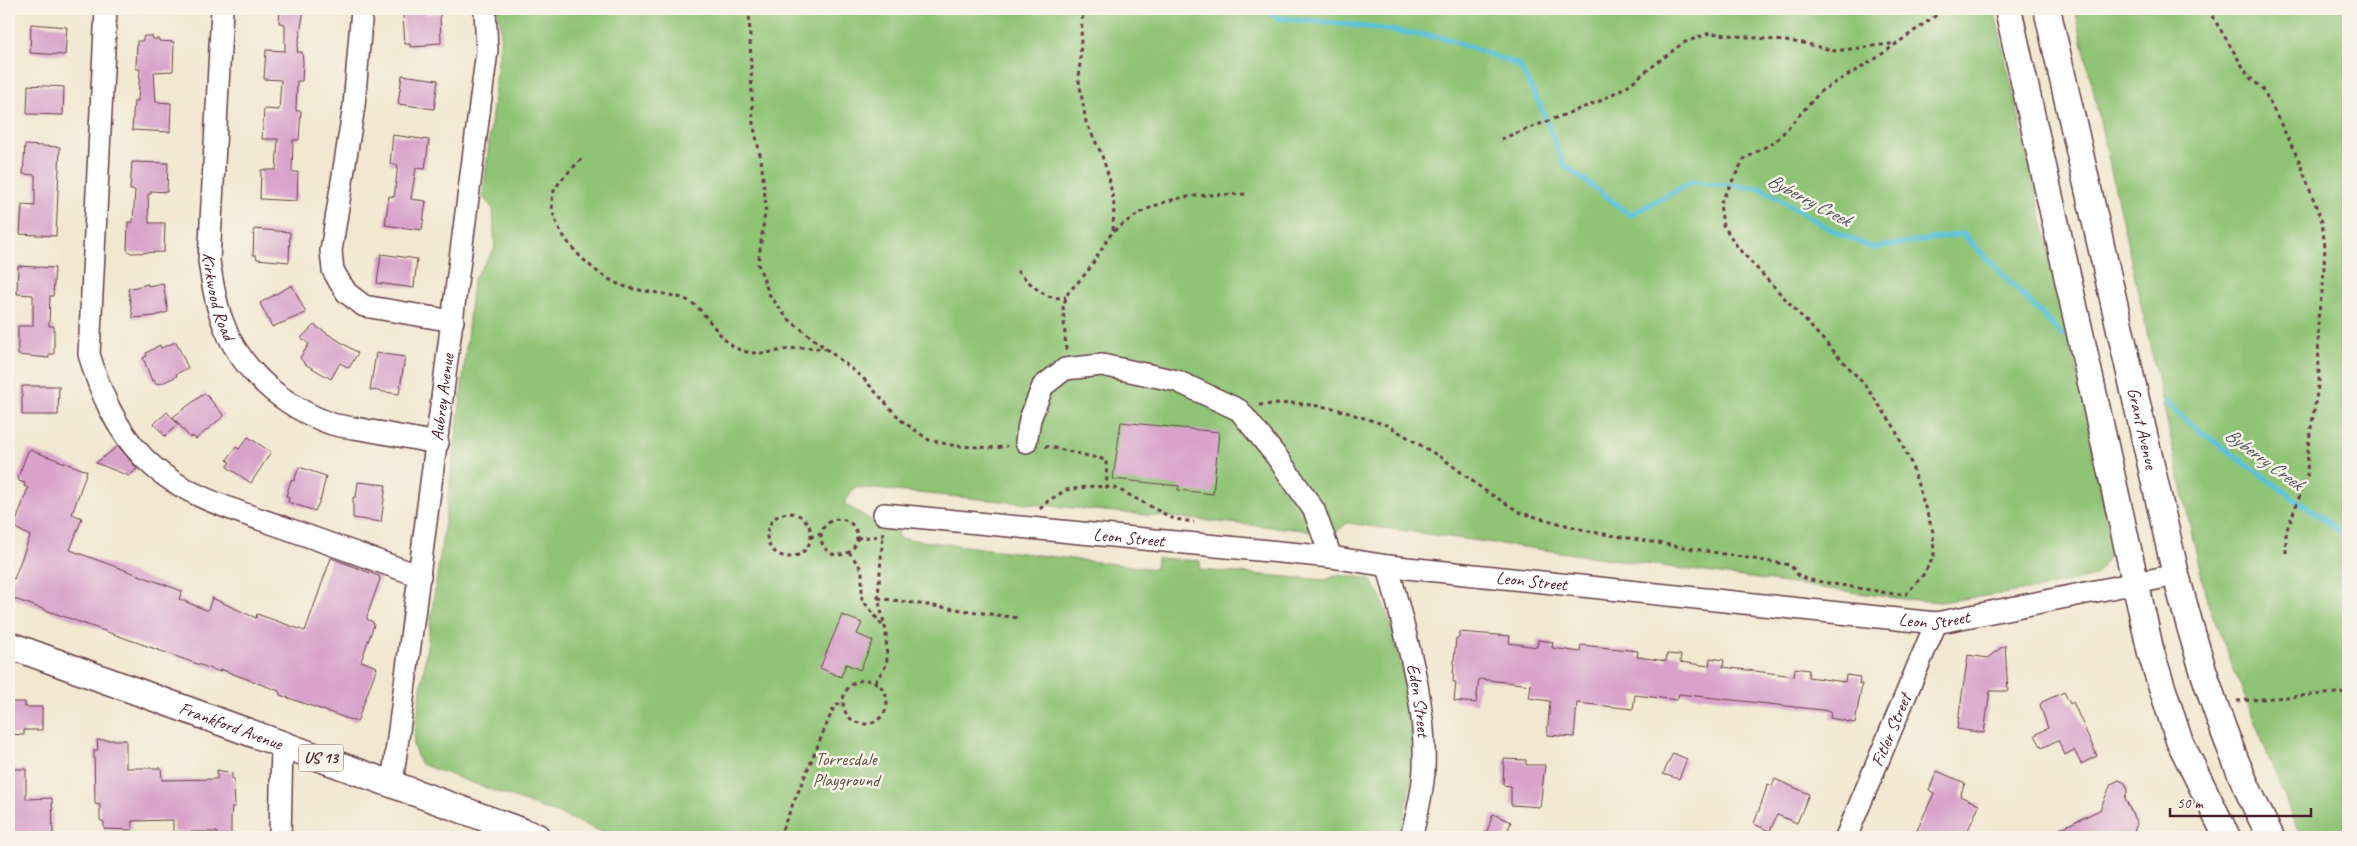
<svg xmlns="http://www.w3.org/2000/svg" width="2357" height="846" font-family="Caveat,sans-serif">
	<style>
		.green { fill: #8fc375; stroke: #6c7150 }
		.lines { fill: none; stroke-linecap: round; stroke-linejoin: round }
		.stream { stroke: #5bc2d8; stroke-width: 5.5 }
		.building { fill: #d8a2cb }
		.minor-casing { stroke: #633d44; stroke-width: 24 }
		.major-casing { stroke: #633d44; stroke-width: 29 }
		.path { stroke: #633d44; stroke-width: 3; stroke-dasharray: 4 4; stroke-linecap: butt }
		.minor { stroke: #fff; stroke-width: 21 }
		.major { stroke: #fff; stroke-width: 26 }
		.labels { text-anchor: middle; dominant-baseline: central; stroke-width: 5; stroke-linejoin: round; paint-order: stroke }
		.shield { fill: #f7f3e8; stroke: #7e5f64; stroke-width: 1 }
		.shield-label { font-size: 16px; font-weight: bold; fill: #4a1f2b }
		.street-label { font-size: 18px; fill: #4a1f2b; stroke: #f7f3e8 }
		.park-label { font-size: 18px; fill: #5f5041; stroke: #f7f3e8 }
		.water-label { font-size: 19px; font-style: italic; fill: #4f505f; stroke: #f7f3e8 }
	</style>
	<rect width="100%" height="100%" fill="#f7f3e8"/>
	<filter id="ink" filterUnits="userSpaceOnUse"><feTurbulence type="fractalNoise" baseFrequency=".02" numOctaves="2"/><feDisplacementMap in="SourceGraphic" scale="10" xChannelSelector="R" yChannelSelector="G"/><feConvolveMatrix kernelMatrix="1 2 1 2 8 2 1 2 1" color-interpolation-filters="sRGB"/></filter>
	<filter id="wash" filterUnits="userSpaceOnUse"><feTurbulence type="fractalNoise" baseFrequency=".0096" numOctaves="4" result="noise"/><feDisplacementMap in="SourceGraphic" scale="20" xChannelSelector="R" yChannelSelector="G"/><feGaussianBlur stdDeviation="1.12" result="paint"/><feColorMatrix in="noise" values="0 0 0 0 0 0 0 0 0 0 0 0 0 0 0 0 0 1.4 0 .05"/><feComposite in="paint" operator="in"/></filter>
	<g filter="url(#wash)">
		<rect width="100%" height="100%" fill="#f2e8d1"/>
		<!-- green -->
		<g class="green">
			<path d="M498,9h1496l93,408 26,133 -18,26 -58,13 -97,13 -37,-3 -556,-76 -12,10 -481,-46 -10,17 27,16 26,12 1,6 258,31 1,-11 43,3v9l126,10 10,-5 33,3 11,16 11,32 21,84v65l-12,62h-785l-59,-24 -133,-48 -3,-2 -7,-18 31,-218 16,-121 13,-126 22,-32 -2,-39 -10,-12 18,-164z"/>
			<path d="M2075,9h273v828h-46l-5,-8 -90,-228z"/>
		</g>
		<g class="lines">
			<!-- stream -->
			<g class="stream">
				<path d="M1266,9l11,9 67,6 100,14 75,27 21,40 24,60 67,50 60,-33 70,6 65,39 46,21 91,-14 99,101"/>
				<path d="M2165,402l24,21 159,114"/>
			</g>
		</g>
		<g id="blocks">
			<!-- building -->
			<g class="building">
				<path d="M280,9h24l-7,43h5l1,10 -1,19h-5l-1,30h5l-2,29h-6l-1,32h6l-1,29 -37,-2 1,-29h15l2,-31h-16l2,-30 15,1 2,-30 -17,-1 2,-29 19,1v-27l-6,-1z"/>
				<path d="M425,12v2l15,-1 1,30 -14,1v2l-17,1v-3h-5l-2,-29z"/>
				<path d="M31,24l36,3 -2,28 -35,-2z"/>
				<path d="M144,36h8l1,3h6v2l15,1 -1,29 -19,1 2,30 15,1 -1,29 -38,-2 2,-29h4l2,-32h-4l1,-28h5z"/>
				<path d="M402,75l36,5 -4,29 -36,-5z"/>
				<path d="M28,85l36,2 -1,28 -36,-1z"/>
				<path d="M393,135l36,5 -4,29 -9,-1 -5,31 15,2 -4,29 -37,-5 4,-29 5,1 4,-32 -8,-1z"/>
				<path d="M25,145l35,2 -4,89 -36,-2 2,-29 13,1v-31l-12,-1z"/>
				<path d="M132,162l36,1 -1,29 -16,-1v3h-3l1,29h16l-1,29 -33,1 -4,-3 1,-28h5l2,-32h-5z"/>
				<path d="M254,229l36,3 -1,30 -32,-3 -1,-4h-3z"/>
				<path d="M381,254l36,5 -3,29 -37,-5z"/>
				<path d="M18,266l37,2 -2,28h-3l-1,30h5v28h-5v4l-31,-3v-29h15v-31l-16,-1z"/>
				<path d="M163,283l5,29 -14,4 -21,2 -5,-29 20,-5v2z"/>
				<path d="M292,285l14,28 -34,14 -12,-24z"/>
				<path d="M314,325l44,28 -9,15 -9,-5 -9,16 -26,-15 -5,-6 9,-14 -8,-6z"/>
				<path d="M176,342l12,26 -12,6 1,2 -17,8 -1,-1 -3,1 -2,-4 -2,1 -9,-23 4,-2 -1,-3 14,-8 1,3z"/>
				<path d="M376,353l29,4 -6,37 -29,-4z"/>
				<path d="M22,386h37l-1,29h-36z"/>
				<path d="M205,393l19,23 -28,23 -3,-3 -3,2 -17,-21z"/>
				<path d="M167,412l11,12 -13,12 -11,-12z"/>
				<path d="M1121,422l98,10 -6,62 -35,-4 1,-4 -66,-7z"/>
				<path d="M248,437l23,15 -20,31 -24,-16 3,-5 -3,-2 9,-13 3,2z"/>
				<path d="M118,446l19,23 -8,7 -33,-13z"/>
				<path d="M30,450l57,21 -15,43 10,4 -12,32 112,41 -3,8 27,11h2l4,-12 44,20 1,-4 48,17 26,-73 48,18 1,3 -13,37v3l6,3 1,3 -13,36 16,6 -20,55 -77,-27 -1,-4 -59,-22v3l-211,-75v-20l5,2 16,-43 -16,-9 14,-39 -4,-2 1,-3 -6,-2 -1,-4 10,-26z"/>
				<path d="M299,467l27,9 -5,22 -6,13 -27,-9 1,-5 -3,-1 5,-16 3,1z"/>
				<path d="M358,482l28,3 -5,37 -28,-4v-21h3z"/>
				<path d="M842,615l20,8 -5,11 16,7 -13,29 -14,-6 -5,13 -21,-9z"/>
				<path d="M1459,632l51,4 -1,7 28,4 1,-7 15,2 -1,6 28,4 1,-7 57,6 -1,6 29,4 1,-7 14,1 -1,7 29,4 1,-8 14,2 -1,7 71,9 1,-8 14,2 -1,7 37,5 1,-7 14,2 -1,7h3l-7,39 -25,-5 1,-7 -152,-17 -2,6 -42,-5 -2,14 -56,-6 -3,34 -27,-2 3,-34 -21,-3 2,-13 -52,-6 -3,24 -22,-2 2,-19h-3l1,-22 2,-22h3z"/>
				<path d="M2005,645l3,46h-18l-6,42 -27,-4 11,-74 19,3z"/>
				<path d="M2064,692l6,12 3,-2 24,54 -16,8 -7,-14 -9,5 -7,-15 -16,8 -7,-13 13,-7 -8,-23 2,-3z"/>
				<path d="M9,702h16v5h17v23h-18v5l-15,-1z"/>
				<path d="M97,740h29v28h35l1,12 55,-1v-9l15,3v6h2l1,28h-3l-1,9v19h-14v-3h-44v-12l-41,1v9l-28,-1v-7l-4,-2v-15l-5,-1 -1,-54h4z"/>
				<path d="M1673,753l14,6 -8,20 -16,-5z"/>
				<path d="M1504,759l22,1v5h19l-5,42 -29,-2v-19l-8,-1z"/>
				<path d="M9,769h17v30l26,-1 1,39h-44z"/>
				<path d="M1937,771l28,12 -5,13 19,9 -14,32h-51l20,-44 -5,-3z"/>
				<path d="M1775,779l34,15 -12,29 -20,-8 -7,16 -16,-7 14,-40 4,2z"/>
				<path d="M2119,780l6,3 3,6 -3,9 12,26 -5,13h-90l58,-27 11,-26z"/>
				<path d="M1493,814l18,8 -6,15h-20z"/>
			</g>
		</g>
	</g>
	<g filter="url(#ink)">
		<use href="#blocks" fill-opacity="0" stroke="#633d44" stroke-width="1"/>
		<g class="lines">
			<defs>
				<g id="minor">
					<path d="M106,9l-17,345c11,38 26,74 54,103 38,40 98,55 148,73 43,15 86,31 129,46"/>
					<path id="s1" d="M222,9l-13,252c3,20 6,40 13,59 17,50 62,87 110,104 11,3 23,4 34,6 24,4 48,9 72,13"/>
					<path d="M362,9l-8,97 -23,145 2,19 6,11 8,12 17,13 89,15"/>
					<path d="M1026,442l4,-23 13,-33 22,-17 37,-4 75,16 62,29 38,47 37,53 17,47"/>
					<path id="s2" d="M884,514l447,43 57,9 548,57 240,-48"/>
					<path id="s3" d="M1388,566c16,66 39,133 36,203 -1,23 -7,46 -13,68"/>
					<path id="s4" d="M392,784l95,-733 -2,-42"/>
					<path d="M280,837l2,-93"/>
					<path id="s5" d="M1846,837l90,-214"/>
				</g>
				<g id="major">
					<path d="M2008,9l143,644 28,87 48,97"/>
					<path id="s6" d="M2047,9l129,566c24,91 51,179 95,262"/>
					<path id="s7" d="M9,645l528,192"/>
				</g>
			</defs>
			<!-- minor casing -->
			<use href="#minor" class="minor-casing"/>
			<!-- major casing -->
			<use href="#major" class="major-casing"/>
			<!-- path -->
			<g class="path">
				<path d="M749,9l4,114 8,36 5,47 -8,58 11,30 18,24 75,59 40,44 27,19 27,6 41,2 10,-2"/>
				<path d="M2208,9l41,68 14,12 35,69 24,64 3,25 -2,39 -5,32 1,63 -11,65 -1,31 -21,55v25"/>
				<path d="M1501,139l99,-38 27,-15 56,-43 27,-10 93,10 32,8 62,-8"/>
				<path d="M581,159c-7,8 -24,24 -27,32 -13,36 41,87 72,96 20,6 44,5 63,14 17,9 31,41 49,48 21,9 39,1 60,-1 9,-1 18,0 27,1"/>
				<path d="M1114,231c48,-38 77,-36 135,-37"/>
				<path d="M1017,271c15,13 28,31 49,26"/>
				<path d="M1066,350l-3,-44 5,-13 20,-22 25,-40 1,-25 -5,-29 -8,-24 -15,-31 -7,-41 3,-62 3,-10"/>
				<path d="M1259,405l37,-2 37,5 56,18 56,34 39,30 37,23 71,19 198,33 9,11 11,4 84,14h12l17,-19 11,-19 -1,-24 -22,-69 -18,-38 -28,-40 -126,-136 -16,-24 -3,-21 24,-45 32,-18 45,-50 54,-32 70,-50"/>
				<path d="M1045,446l61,14 1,27"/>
				<path d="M1040,509l8,-8 18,-11 28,-4 22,2 58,31 20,3"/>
				<circle cx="789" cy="535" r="22"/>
				<circle cx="839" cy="537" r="18"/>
				<path d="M810,537l11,-3"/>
				<path d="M857,538l26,-2"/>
				<path d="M849,552l13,18v29l22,29"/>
				<path d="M878,598l140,20"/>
				<circle cx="865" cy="702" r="22"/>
				<path d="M875,682l12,-18 -1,-33 -8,-33 5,-66"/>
				<path d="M2237,701l111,-9"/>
				<path d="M779,837l55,-130 9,-6"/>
			</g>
			<!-- minor -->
			<use href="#minor" class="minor"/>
			<!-- major -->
			<use href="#major" class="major"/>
		</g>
	</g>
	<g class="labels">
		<!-- shield labels -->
		<rect class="shield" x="298.5" y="744.5" width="45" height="27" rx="4"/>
		<g class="shield-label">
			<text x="321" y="758">US 13</text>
		</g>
		<!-- street labels -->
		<g class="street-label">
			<text stroke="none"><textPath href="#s1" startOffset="289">Kirkwood Road</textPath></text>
			<text stroke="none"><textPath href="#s4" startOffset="390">Aubrey Avenue</textPath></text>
			<text stroke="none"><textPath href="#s6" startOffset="430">Grant Avenue</textPath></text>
			<text stroke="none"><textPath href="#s2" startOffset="246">Leon Street</textPath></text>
			<text stroke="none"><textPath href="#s2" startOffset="651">Leon Street</textPath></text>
			<text stroke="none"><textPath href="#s2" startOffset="1056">Leon Street</textPath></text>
			<text stroke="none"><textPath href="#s3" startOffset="138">Eden Street</textPath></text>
			<text stroke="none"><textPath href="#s7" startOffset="236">Frankford Avenue</textPath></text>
			<text stroke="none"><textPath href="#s5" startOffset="116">Fitler Street</textPath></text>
		</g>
		<!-- park labels -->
		<g class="park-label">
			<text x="846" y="759">Torresdale<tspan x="846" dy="21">Playground</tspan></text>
		</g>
		<!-- water labels -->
		<g class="water-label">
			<text transform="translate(1809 200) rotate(28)">Byberry Creek</text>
			<text transform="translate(2264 459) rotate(36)">Byberry Creek</text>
		</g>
	</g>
	<!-- margin -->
	<rect width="2357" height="846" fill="none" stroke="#f7f3e8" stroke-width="30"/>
	<!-- scale -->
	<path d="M2170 808v8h141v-8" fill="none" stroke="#4a1f2b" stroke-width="2.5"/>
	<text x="2177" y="808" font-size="15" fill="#4a1f2b" stroke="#f7f3e8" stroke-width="4" paint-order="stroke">50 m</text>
</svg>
